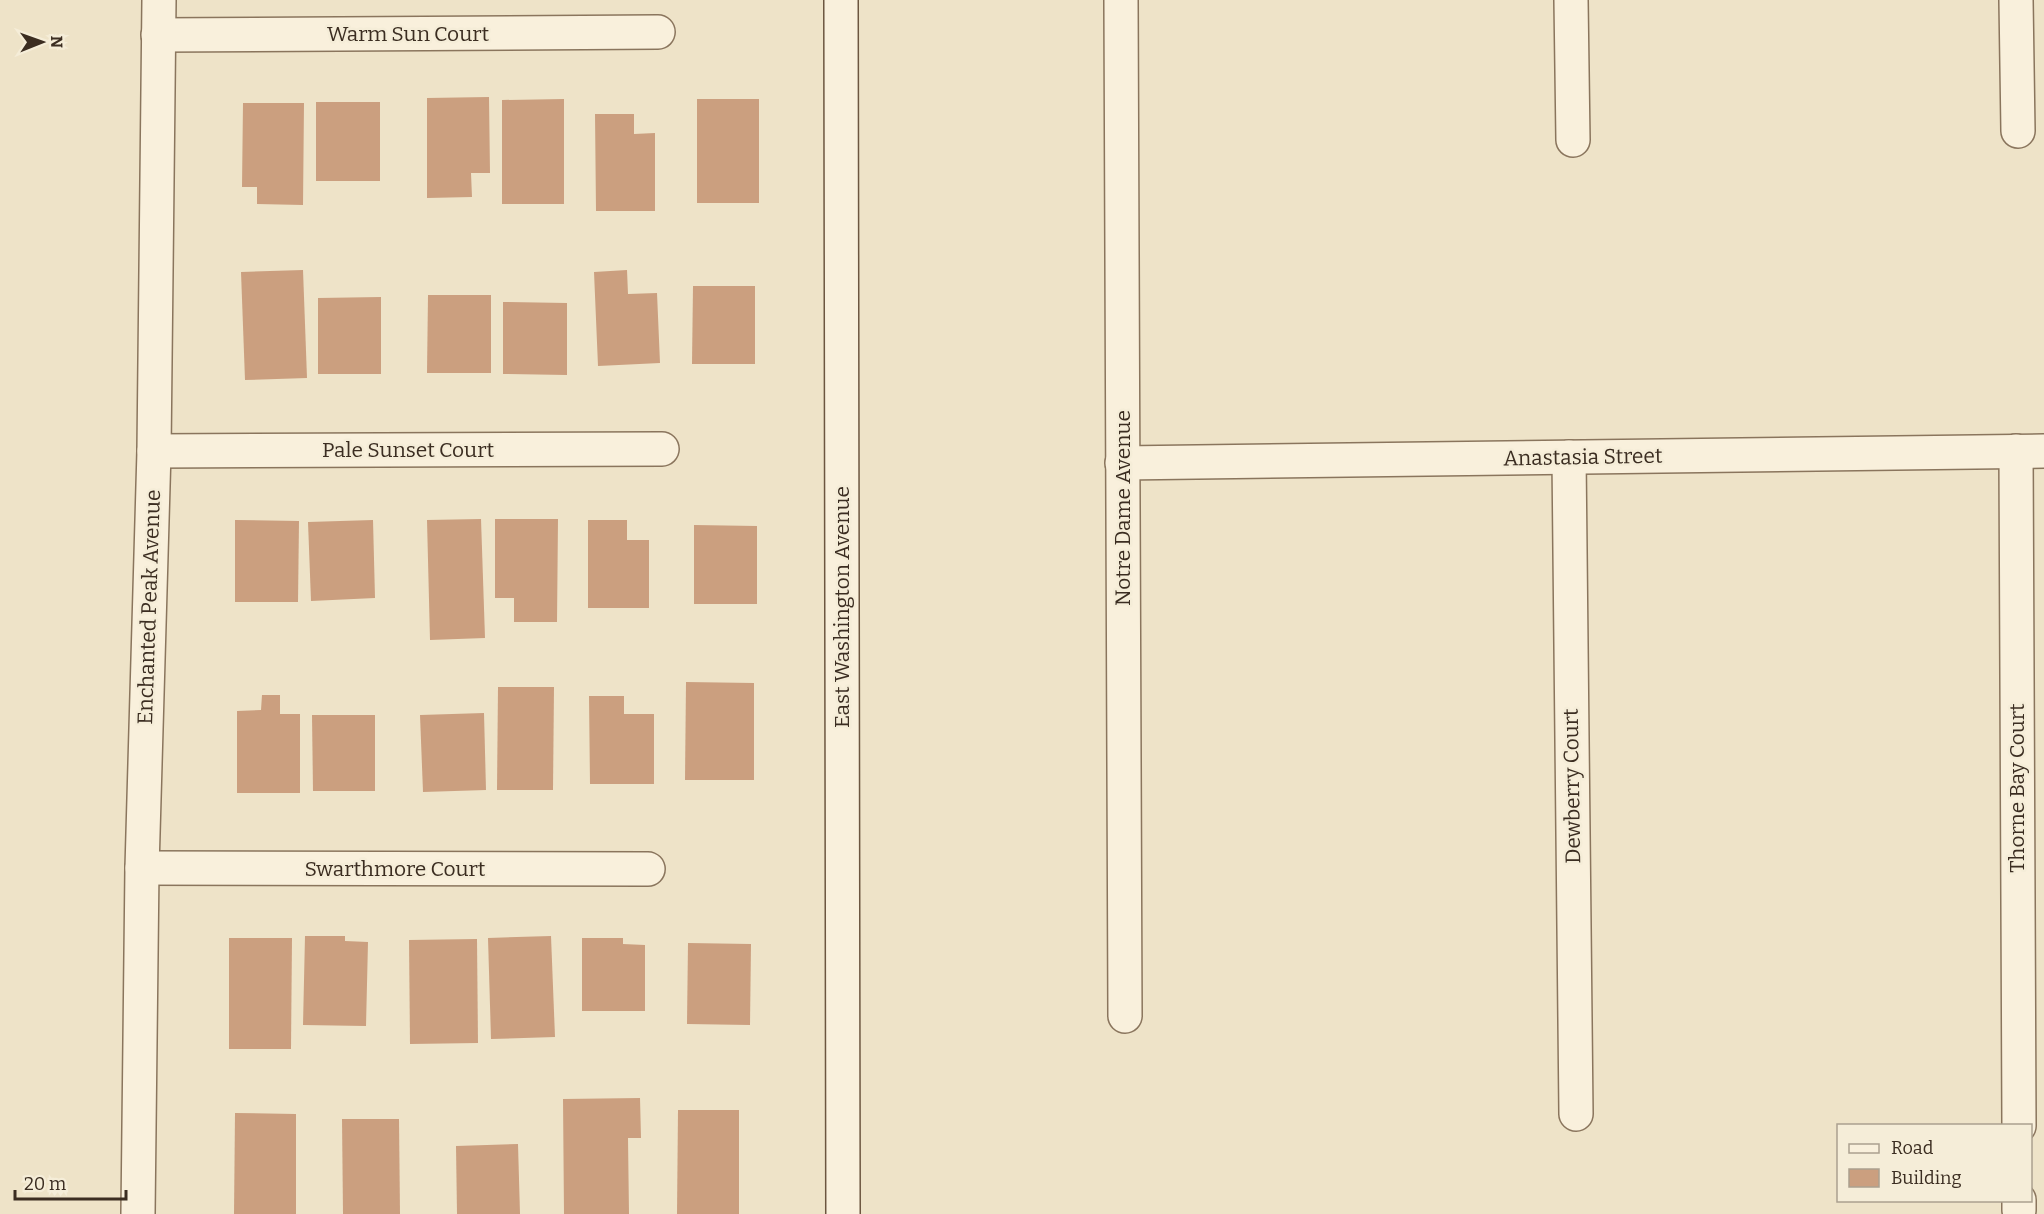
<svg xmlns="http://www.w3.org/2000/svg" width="2044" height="1214" font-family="Bitter,serif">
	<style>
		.building { fill: #cb9f7f }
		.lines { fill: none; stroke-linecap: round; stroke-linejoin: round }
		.street-casing { stroke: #8a755d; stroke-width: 36 }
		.secondary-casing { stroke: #6c5640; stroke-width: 36 }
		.street { stroke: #f9f0dc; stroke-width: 33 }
		.secondary { stroke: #f9f0dc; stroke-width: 33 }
		.labels { text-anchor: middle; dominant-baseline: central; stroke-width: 5; stroke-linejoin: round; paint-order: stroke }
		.street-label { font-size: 21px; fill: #3b2d21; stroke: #f5edd8 }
	</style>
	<rect width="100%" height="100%" fill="#eee3c8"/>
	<!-- building -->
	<g class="building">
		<path d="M489,97l1,76h-19l1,24 -45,1v-100z"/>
		<path d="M564,99v105h-62v-104z"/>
		<rect x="697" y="99" width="62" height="104"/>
		<rect x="316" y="102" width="64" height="79"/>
		<path d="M243,103h61l-1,102 -46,-1v-17h-15z"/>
		<path d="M595,114h39v20l21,-1v78h-59z"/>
		<path d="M303,270l4,108 -62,2 -4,-108z"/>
		<path d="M627,270l1,24 29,-1 3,70 -62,3 -4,-94z"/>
		<path d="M693,286h62v78h-63z"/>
		<path d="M428,295h63v78h-64z"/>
		<path d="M381,297v77h-63v-76z"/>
		<path d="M503,302l64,1v72l-64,-1z"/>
		<path d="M481,519l4,119 -55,2 -3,-120z"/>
		<path d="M495,519h63l-1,103h-43v-24h-19z"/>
		<path d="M235,520l64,1 -1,81h-63z"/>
		<path d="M373,520l2,78 -64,3 -3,-79z"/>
		<path d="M588,520h39v20h22v68h-61z"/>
		<path d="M694,525l63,1v78h-63z"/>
		<path d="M686,682l68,1v97h-69z"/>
		<path d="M498,687h56l-1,103h-56z"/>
		<path d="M262,695h18v19h20v79h-63v-82l24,-1z"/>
		<path d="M589,696h35v18h30v70h-64z"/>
		<path d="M484,713l2,77 -63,2 -3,-77z"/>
		<path d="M312,715h63v76h-62z"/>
		<path d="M305,936h40v5l23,1 -2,84 -63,-1z"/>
		<path d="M551,936l4,101 -64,2 -3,-101z"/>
		<path d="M229,938h63l-1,111h-62z"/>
		<path d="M582,938h41v6l22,1v66h-63z"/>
		<path d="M477,939l1,104 -68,1 -1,-104z"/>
		<path d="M688,943l63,1 -1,81 -63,-1z"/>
		<path d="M640,1098l1,40h-13l1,76h-65l-1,-115z"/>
		<path d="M678,1110h61v104h-62z"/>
		<path d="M235,1113l61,1v100h-62z"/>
		<path d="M342,1119h57l1,95h-57z"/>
		<path d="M518,1144l2,70h-63l-1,-68z"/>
	</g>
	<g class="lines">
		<defs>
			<g id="street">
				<path d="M1121,0l4,1016"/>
				<path d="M1571,0l2,140"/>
				<path d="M2016,0l2,131"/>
				<path d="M158,35l500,-3"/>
				<path d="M154,451l508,-2"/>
				<path d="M2016,451l3,675"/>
				<path d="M1569,457l7,657"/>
				<path d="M1122,463l922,-12"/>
				<path d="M142,868l506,1"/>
				<path d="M2019,1200v10"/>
				<path d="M138,1214l4,-346 12,-417 5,-451"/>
			</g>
			<path id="secondary" d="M841,0l2,1214"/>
		</defs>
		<!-- street casing -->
		<use href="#street" class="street-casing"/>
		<!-- secondary casing -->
		<use href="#secondary" class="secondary-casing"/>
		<!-- street -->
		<use href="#street" class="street"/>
		<!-- secondary -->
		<use href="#secondary" class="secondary"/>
	</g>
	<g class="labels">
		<!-- street labels -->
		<g class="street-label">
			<text x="408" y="34">Warm Sun Court</text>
			<text x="408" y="450">Pale Sunset Court</text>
			<text transform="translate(1583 457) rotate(-1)">Anastasia Street</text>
			<text transform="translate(1123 508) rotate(-90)">Notre Dame Avenue</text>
			<text transform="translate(149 607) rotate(-88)">Enchanted Peak Avenue</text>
			<text transform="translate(842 607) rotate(-90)">East Washington Avenue</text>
			<text transform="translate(1572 786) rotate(-91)">Dewberry Court</text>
			<text transform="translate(2017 788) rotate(-90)">Thorne Bay Court</text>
			<text x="395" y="869">Swarthmore Court</text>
		</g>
	</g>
	<!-- legend -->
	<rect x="1837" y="1124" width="195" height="78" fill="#f5edd8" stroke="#aba08f" stroke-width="1.5"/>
	<rect x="1849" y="1144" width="30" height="9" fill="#f9f0dc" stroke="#aba08f" stroke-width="1.5"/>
	<text x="1891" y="1154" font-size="18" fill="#3b2d21">Road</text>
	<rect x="1849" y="1169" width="30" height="18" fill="#cb9f7f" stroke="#aba08f" stroke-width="1.5"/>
	<text x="1891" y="1184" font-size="18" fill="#3b2d21">Building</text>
	<!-- north arrow -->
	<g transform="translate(42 42) rotate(89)" stroke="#f5edd8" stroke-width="4.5" paint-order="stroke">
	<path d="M0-4.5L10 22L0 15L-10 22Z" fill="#3b2d21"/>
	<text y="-9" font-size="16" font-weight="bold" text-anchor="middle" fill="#3b2d21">N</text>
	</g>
	<!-- scale -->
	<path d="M15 1190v9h111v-9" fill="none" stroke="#3b2d21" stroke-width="3"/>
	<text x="24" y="1190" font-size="18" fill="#3b2d21" stroke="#f5edd8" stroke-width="4.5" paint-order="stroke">20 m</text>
</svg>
